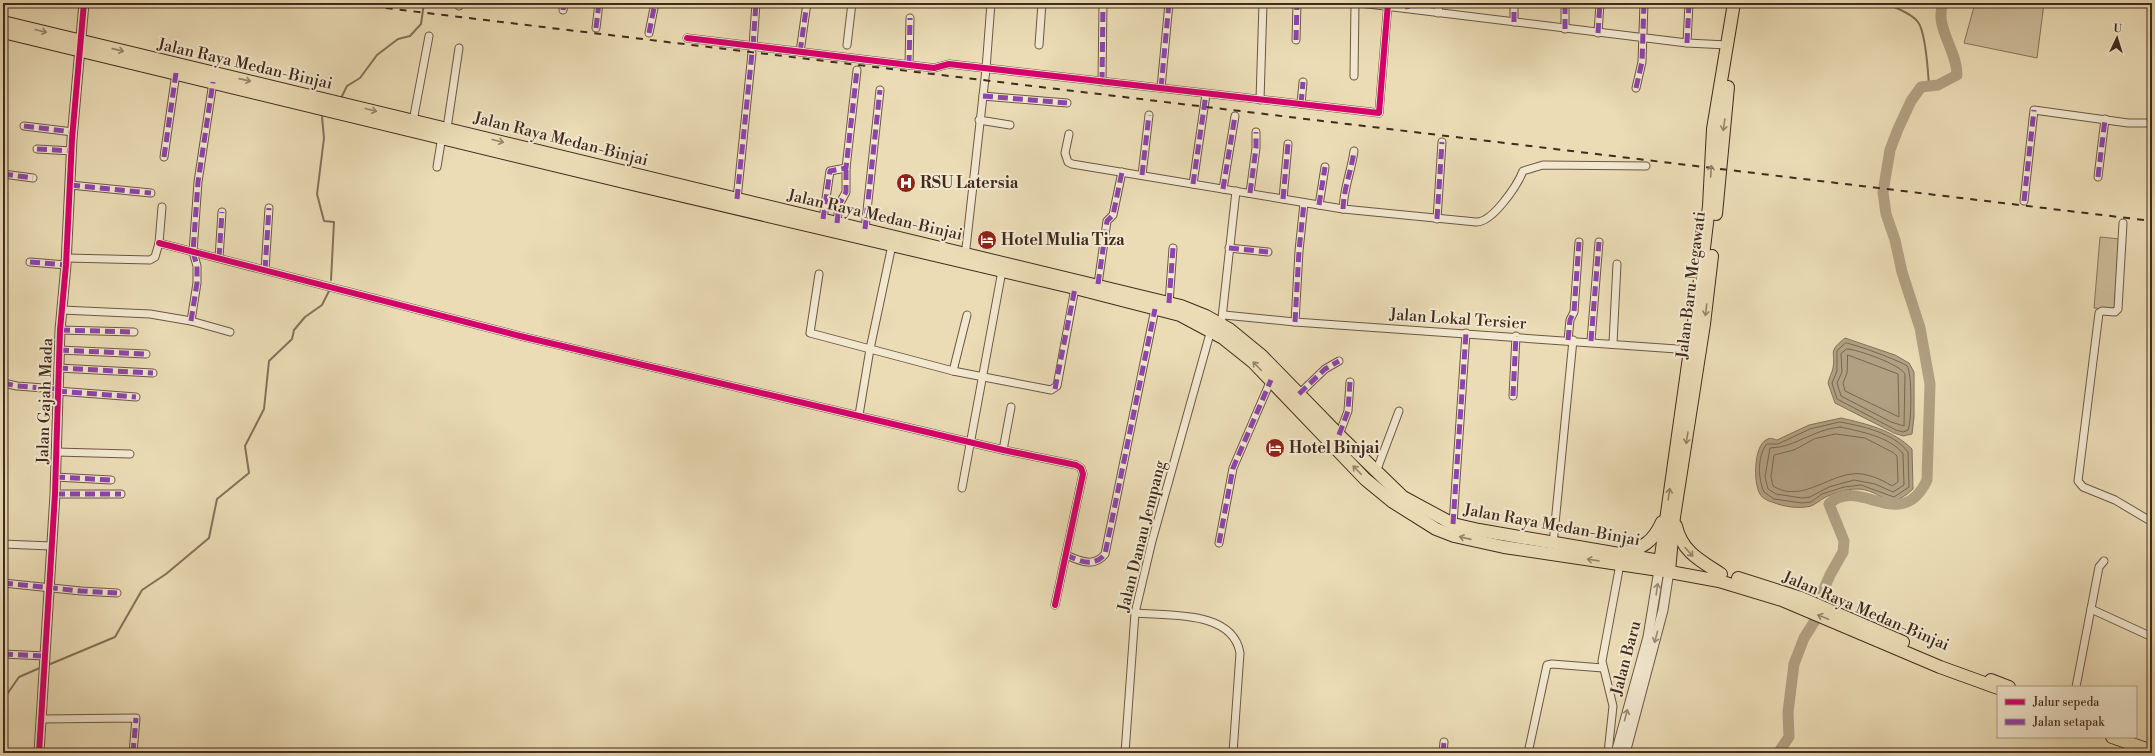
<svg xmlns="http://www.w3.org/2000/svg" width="2155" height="756" font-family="'Libre Bodoni',serif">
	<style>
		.green { fill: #cebe9c; stroke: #88745c }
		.water { fill: #b1a082; stroke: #84715a }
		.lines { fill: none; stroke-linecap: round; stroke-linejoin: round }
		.shore { stroke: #796650; stroke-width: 1 }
		.stream { stroke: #84715a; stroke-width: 2 }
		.river { stroke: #b1a082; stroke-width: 11 }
		.minor-casing { stroke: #6c5743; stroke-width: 9 }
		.tertiary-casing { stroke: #6c5743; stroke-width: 11 }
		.primary-casing { stroke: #412b1d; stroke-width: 14 }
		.trunk-casing { stroke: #412b1d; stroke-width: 14 }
		.minor { stroke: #f2e8d0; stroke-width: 7 }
		.tertiary { stroke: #f2e8d0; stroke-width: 9 }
		.primary { stroke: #ebdcb6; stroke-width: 12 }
		.trunk { stroke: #ebdcb6; stroke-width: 12 }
		.rail { stroke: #412b1d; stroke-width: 2; stroke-dasharray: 7 7; stroke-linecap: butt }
		.quiet { stroke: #8e44ad; stroke-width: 5; stroke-dasharray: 10 5; stroke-linecap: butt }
		.cycleway-casing { stroke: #f2e8d0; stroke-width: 8 }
		.cycleway { stroke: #d6006c; stroke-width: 6 }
		.oneway { stroke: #96846a }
		.oneway2 { stroke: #9a8a76 }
		.labels { text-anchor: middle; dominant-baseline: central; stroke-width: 4; stroke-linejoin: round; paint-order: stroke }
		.street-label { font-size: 16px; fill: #412b1d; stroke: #f2e8d0 }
		.poi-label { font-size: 16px; font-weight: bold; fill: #412b1d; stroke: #f2e8d0; text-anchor: start }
	</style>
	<rect width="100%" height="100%" fill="#ebdcb6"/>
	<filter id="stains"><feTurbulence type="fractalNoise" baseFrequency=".005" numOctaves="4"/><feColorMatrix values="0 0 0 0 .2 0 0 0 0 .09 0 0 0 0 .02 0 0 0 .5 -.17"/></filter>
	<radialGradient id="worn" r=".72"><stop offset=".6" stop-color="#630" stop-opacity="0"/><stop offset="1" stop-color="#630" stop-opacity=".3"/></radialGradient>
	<!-- green -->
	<g class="green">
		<path d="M1975,3h69l-7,55 -73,-15z"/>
		<path d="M2100,237l20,2 -6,71 -20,-2z"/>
	</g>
	<!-- water -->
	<g class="water">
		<path d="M1845,338l50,17 14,8 5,9v45l-2,17 -9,2 -9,-3 -59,-30 -7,-20c1,-5 4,-10 5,-15 3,-18 -6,-15 12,-30z"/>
		<path d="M1841,418c26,6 52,12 71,31l1,40c-28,26 -28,0 -57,0 -9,0 -23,4 -32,9 -4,2 -8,6 -13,8 -11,3 -27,1 -39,-4 -4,-1 -10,-4 -12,-8 -7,-11 -6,-48 6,-54 4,-3 7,-1 11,0l32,-15z"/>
	</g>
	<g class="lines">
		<!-- shore -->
		<g class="shore">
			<path d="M1846,343c8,1 55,18 61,23 5,6 5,55 1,64l-5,2 -7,-2 -59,-31 -5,-16 5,-12v-20z"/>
			<path d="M1847,349c10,0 54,16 58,25l-1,52 -13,-4 -50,-26 -4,-13 5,-11 -1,-18z"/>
			<path d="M1848,355l50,19 1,43 -54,-26 -2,-8 4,-10z"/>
			<path d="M1840,422c22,4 54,11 68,30l1,35 -15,10 -33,-12 -17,2 -22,7 -11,8 -9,1 -28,-4 -10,-7c-6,-13 -7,-37 3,-48h11l32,-15z"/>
			<path d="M1840,427c19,4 51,10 63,27l1,31 -11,7 -18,-8 -21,-4 -25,7 -19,10 -8,1 -26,-4 -8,-5 -3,-12 5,-29c24,0 44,-19 70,-21z"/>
			<path d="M1836,434l29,4 29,15 3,3 1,26 -6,4c-11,-7 -27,-14 -40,-12 -27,3 -52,29 -79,12l-2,-9 3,-22 20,-5 20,-11z"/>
		</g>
		<!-- stream -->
		<g class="stream">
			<path d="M1884,3c11,4 27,10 34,19 8,11 10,49 11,64"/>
			<path d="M341,98l6,-12 13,-8 17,-23 21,-16 12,-3 11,-12 3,-21"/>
			<path d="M322,117l2,21 -7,56 7,27 10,1 -3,58"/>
			<path d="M48,665l67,-28 27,-47 24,-16 43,-36 8,-39 32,-26 -4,-27 19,-37 5,-48 23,-22 2,-9 11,-13 17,-12 7,-14"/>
			<path d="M3,700l16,-23 23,-10"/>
		</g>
		<!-- river -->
		<path class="river" d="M1778,753l11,-16 -1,-25 6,-48 10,-26 12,-19 4,-21 10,-23 13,-23 1,-11 -15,-37c30,-29 72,31 98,-24l3,-96 -10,-56 -18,-56 -7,-32 -9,-26 -3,-22 7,-42 8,-21 13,-28 10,-14 17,-2 19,-10c0,-26 -23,-47 -14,-72"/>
		<defs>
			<g id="minor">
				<path d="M1360,3l327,40 40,2"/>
				<path d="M459,6l1,-3"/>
				<path d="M563,10l1,-7"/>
				<path d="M1438,13l1,-10"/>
				<path d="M1514,22v-19"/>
				<path d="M596,28l3,-25"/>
				<path d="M1565,29v-26"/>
				<path d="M649,33l6,-30"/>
				<path d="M1598,33l2,-30"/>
				<path d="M687,38l247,30 15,-4 430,49 9,-110"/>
				<path d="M1296,40l1,-37"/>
				<path d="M1687,43l2,-40"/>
				<path d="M847,45l5,-42"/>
				<path d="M1039,45l3,-42"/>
				<path d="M753,46l3,-43"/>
				<path d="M800,52l7,-49"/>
				<path d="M909,65l1,-47"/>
				<path d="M1354,76l1,-73"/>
				<path d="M1102,82l1,-79"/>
				<path d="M1161,88l8,-85"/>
				<path d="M1636,88l6,-26 2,-59"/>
				<path d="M983,96l84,7"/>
				<path d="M1260,100l3,-97"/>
				<path d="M1301,104l2,-22"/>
				<path d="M979,120l31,5"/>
				<path d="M413,121l16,-85"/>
				<path d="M24,126l49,6"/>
				<path d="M1069,134l-4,19 3,9 4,2 271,45 133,13c16,1 41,-36 47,-51l20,-6 103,1"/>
				<path d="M37,149l35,2"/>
				<path d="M164,157l12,-84"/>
				<path d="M437,167l5,-31 5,-8 12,-80"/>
				<path d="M3,174l30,4"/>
				<path d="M1142,175l7,-60"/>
				<path d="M2098,177l7,-58"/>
				<path d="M1193,184l13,-90"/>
				<path d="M70,185l81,8"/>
				<path d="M1223,189l12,-73"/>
				<path d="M1250,193l6,-45v-16"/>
				<path d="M737,199l15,-146"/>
				<path d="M1283,199l5,-55"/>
				<path d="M2024,201l10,-91 94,13h24"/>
				<path d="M1319,205l6,-38"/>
				<path d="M1343,209c1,-23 8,-36 11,-58"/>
				<path d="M823,219l7,-48 16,-3 11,-98"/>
				<path d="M1437,219l5,-77"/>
				<path d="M837,223l2,-18 7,-13v-24"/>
				<path d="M2123,223l-5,86 -3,3 -13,-1 -3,2 -21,168 5,6 32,13 37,22"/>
				<path d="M865,229l15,-139"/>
				<path d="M159,243l361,93 483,114 73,15 5,3 2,6 -28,131"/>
				<path d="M1229,248l39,4"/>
				<path d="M965,257l21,-188 5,-66"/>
				<path d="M66,258l84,2 5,-3 4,-14 3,-36"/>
				<path d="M219,258l3,-46"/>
				<path d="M30,262l36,3"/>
				<path d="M265,270l4,-62"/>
				<path d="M819,274l-9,59 143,38 98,19 6,-4 18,-98"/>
				<path d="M1098,284l9,-63 6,-6 9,-43"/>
				<path d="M1169,303l4,-55"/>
				<path d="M62,310l88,4 41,7 39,11"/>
				<path d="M1224,315l71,7 396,28"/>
				<path d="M1222,318l14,-127"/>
				<path d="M191,321l6,-38v-17l-4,-14 5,-70 15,-100"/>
				<path d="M1295,322l4,-71 5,-48"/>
				<path d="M60,330l74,2"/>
				<path d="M1568,340l2,-20 4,-8 5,-70"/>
				<path d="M1591,341l8,-99"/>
				<path d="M1613,343l4,-79"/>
				<path d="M59,350l87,4"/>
				<path d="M58,368l95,5"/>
				<path d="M953,371l14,-56"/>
				<path d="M3,383l14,3 40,3"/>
				<path d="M57,391l79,6"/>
				<path d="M1299,394l26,-25 14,-8"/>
				<path d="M1513,396l3,-60"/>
				<path d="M859,415l11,-66 22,-104"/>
				<path d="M1339,435l9,-24 2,-29"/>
				<path d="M1003,450l8,-43"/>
				<path d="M56,452l74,2"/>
				<path d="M1376,472l23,-61"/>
				<path d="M55,477l56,3"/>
				<path d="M962,488l40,-217"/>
				<path d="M55,494h66"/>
				<path d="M1453,524l13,-191"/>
				<path d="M1219,543l14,-75 38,-88"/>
				<path d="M3,544l48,2"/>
				<path d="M1553,544l20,-204"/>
				<path d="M1066,555c14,6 28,13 39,-1l50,-245"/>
				<path d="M3,583l78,8 36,2"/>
				<path d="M2091,609l61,28"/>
				<path d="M1135,613c33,3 98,-3 105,40l-7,100"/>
				<path d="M3,654l42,2"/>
				<path d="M2076,687l23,-120 5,-6"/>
				<path d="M41,719l95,-1 -3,35"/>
				<path d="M1125,753l10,-140 17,-72 59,-211"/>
				<path d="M1443,753l1,-11"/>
				<path d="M1528,753l19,-88 5,-1 51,4"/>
				<path d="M1608,753l5,-47 -11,-45 18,-97"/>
			</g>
			<g id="tertiary">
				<path d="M39,753l16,-259 5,-164 6,-65 6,-126 12,-136"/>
				<path d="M1616,753l32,-116 11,-67"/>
				<path d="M1625,753l38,-143 6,-39"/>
			</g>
			<g id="primary">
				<path d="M3,22l1178,284 25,10 23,13 33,27 77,79 64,62 50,27 26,6 181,31"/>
				<path d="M3,32l625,151 447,105 105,27 43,23 30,24 112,117 28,23 43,27 18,7 50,11 155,23"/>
			</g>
			<g id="trunk">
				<path d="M1734,3l-21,126 -4,77 -7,59 -43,305 60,11 63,19 158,67 58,21"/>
				<path d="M1716,214l12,-127"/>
				<path d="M1676,526c6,26 25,35 45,48"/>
				<path d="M1621,553c21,-4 32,-11 41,-31"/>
				<path d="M1669,571l5,-54 30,-193 8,-68"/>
				<path d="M1738,578l63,20 102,44"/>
				<path d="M1991,680l18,7"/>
				<path d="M2112,737l40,14"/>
			</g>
		</defs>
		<!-- minor casing -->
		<use href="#minor" class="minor-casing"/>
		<!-- tertiary casing -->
		<use href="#tertiary" class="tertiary-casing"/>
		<!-- primary casing -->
		<use href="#primary" class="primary-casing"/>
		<!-- trunk casing -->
		<use href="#trunk" class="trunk-casing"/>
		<!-- minor -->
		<use href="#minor" class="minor"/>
		<!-- tertiary -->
		<use href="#tertiary" class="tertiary"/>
		<!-- primary -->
		<use href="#primary" class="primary"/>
		<!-- trunk -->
		<use href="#trunk" class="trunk"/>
		<!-- rail -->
		<path class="rail" d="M344,3l1808,218"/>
		<!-- quiet -->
		<g class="quiet">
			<path d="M1407,3l1,6"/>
			<path d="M563,10l1,-7"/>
			<path d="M1514,22v-19"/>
			<path d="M596,28l3,-25"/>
			<path d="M1565,29v-26"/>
			<path d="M649,33l6,-30"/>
			<path d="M1598,33l2,-30"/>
			<path d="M1296,40l1,-37"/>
			<path d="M1687,43l2,-40"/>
			<path d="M753,46l3,-43"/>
			<path d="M800,52l7,-49"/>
			<path d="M909,65l1,-47"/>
			<path d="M1102,82l1,-79"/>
			<path d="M1161,88l8,-85"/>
			<path d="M1636,88l6,-26 2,-59"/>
			<path d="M983,96l84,7"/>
			<path d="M1301,104l2,-22"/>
			<path d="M24,126l49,6"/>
			<path d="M37,149l35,2"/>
			<path d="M164,157l12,-84"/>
			<path d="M3,174l30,4"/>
			<path d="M1142,175l7,-60"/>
			<path d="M2098,177l7,-58"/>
			<path d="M1193,184l13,-90"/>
			<path d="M70,185l81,8"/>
			<path d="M1223,189l12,-73"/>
			<path d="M1250,193l6,-45v-16"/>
			<path d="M737,199l15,-146"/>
			<path d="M1283,199l5,-55"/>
			<path d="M2024,201l10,-91"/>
			<path d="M1319,205l6,-38"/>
			<path d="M1343,209c1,-23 8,-36 11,-58"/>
			<path d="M823,219l7,-48 16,-3 11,-98"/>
			<path d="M1437,219l5,-77"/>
			<path d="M837,223l2,-18 7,-13v-24"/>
			<path d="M865,229l15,-139"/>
			<path d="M1229,248l39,4"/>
			<path d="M219,258l3,-46"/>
			<path d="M30,262l36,3"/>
			<path d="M265,270l4,-62"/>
			<path d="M1098,284l9,-63 6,-6 9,-43"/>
			<path d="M1169,303l4,-55"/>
			<path d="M191,321l6,-38v-17l-4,-14 5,-70 15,-100"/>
			<path d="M1295,322l4,-71 5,-48"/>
			<path d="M60,330l74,2"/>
			<path d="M1568,340l2,-20 4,-8 5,-70"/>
			<path d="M1591,341l8,-99"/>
			<path d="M59,350l87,4"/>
			<path d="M58,368l95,5"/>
			<path d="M3,383l14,3 40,3"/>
			<path d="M1055,389l20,-101"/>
			<path d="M57,391l79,6"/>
			<path d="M1299,394l26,-25 14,-8"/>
			<path d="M1513,396l3,-60"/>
			<path d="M1339,435l9,-24 2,-29"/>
			<path d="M55,477l56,3"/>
			<path d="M55,494h66"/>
			<path d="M1453,524l13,-191"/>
			<path d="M1219,543l14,-75 38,-88"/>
			<path d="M1066,555c14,6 28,13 39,-1l50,-245"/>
			<path d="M3,583l78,8 36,2"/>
			<path d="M3,654l42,2"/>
			<path d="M133,753l3,-35"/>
			<path d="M1443,753l1,-11"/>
		</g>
		<defs>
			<g id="cycleway">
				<path d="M687,38l247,30 15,-4 430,49 9,-110"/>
				<path d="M159,243l361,93 483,114 73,15 5,3 2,6 -28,131"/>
				<path d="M39,753l16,-259 5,-164 6,-65 6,-126 12,-136"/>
			</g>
		</defs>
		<!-- cycleway casing -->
		<use href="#cycleway" class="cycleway-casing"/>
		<!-- cycleway -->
		<use href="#cycleway" class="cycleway"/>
	</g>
	<!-- one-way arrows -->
	<defs><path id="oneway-shaft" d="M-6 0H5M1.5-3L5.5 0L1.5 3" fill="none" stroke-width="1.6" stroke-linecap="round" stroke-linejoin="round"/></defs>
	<g class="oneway">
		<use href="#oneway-shaft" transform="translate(41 31) rotate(14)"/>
		<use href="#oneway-shaft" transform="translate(118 50) rotate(13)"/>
		<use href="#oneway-shaft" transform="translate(245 80) rotate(13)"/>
		<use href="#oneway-shaft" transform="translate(371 110) rotate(14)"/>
		<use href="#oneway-shaft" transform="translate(1724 125) rotate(98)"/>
		<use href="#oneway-shaft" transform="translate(498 141) rotate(14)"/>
		<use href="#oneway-shaft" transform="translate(1711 171) rotate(-87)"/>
		<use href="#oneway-shaft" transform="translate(1706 310) rotate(97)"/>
		<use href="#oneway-shaft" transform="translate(1257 366) rotate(-134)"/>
		<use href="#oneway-shaft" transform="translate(1687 438) rotate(99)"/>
		<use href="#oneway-shaft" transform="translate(1357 470) rotate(-134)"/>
		<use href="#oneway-shaft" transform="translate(1669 494) rotate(-82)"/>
		<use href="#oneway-shaft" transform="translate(1465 538) rotate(-167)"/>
		<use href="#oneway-shaft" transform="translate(1689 552) rotate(48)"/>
		<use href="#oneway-shaft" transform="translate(1593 560) rotate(-172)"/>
		<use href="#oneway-shaft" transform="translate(1823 617) rotate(-158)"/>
	</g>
	<g class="oneway2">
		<use href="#oneway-shaft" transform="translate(1657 589) rotate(-82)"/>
		<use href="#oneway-shaft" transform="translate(1656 637) rotate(105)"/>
		<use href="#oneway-shaft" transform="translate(1626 715) rotate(-75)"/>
	</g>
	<!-- icons -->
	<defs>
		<symbol id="hospital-disc" viewBox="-11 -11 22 22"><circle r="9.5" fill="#8f2418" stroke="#f2e8d0"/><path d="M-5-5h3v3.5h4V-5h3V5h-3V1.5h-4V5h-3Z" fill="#fff"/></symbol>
		<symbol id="hotel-disc" viewBox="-11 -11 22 22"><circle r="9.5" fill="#8f2418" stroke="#f2e8d0"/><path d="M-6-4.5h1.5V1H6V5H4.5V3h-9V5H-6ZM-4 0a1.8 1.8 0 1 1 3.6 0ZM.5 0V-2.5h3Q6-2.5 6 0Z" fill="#fff"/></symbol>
	</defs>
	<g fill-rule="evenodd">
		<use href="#hospital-disc" x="895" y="172" width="22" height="22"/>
		<use href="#hotel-disc" x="976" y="229" width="22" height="22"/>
		<use href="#hotel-disc" x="1264" y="437" width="22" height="22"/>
	</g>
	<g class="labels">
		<!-- street labels -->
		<g class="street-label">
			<text transform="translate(245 64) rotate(13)">Jalan Raya Medan-Binjai</text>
			<text transform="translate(561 139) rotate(14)">Jalan Raya Medan-Binjai</text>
			<text transform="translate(875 215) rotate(13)">Jalan Raya Medan-Binjai</text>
			<text transform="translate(1691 285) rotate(-83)">Jalan Baru Megawati</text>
			<text transform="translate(1458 319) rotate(4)">Jalan Lokal Tersier</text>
			<text transform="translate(45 401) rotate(-88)">Jalan Gajah Mada</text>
			<text transform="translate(1552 525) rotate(10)">Jalan Raya Medan-Binjai</text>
			<text transform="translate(1142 536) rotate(-76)">Jalan Danau Jempang</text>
			<text transform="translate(1866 611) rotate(23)">Jalan Raya Medan-Binjai</text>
			<text transform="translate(1626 658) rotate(-75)">Jalan Baru</text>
		</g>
		<!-- poi labels -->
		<g class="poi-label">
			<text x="920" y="183">RSU Latersia</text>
			<text x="1001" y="240">Hotel Mulia Tiza</text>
			<text x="1289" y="448">Hotel Binjai</text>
		</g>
	</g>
	<!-- margin -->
	<rect width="2155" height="756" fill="none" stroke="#ebdcb6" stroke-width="16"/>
	<rect x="4" y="4" width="2147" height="748" fill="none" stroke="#412b1d" stroke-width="2"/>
	<rect x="8" y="8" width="2139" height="740" fill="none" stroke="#412b1d"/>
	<!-- legend -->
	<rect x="1997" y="686" width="140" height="52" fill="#f2e8d0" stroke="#ab9c88"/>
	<rect x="2005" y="699" width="20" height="6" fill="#d6006c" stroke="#ab9c88"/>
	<text x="2033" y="706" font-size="12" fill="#412b1d">Jalur sepeda</text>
	<rect x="2005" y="719" width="20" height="6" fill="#8e44ad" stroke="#ab9c88"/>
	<text x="2033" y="726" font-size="12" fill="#412b1d">Jalan setapak</text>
	<!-- north arrow -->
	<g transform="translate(2117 38) rotate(4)" stroke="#f2e8d0" stroke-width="3" paint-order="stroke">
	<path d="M0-3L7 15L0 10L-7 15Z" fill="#412b1d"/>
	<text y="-6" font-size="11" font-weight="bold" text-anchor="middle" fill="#412b1d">U</text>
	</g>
	<rect width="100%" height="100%" filter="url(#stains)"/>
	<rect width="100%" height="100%" fill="url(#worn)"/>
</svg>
